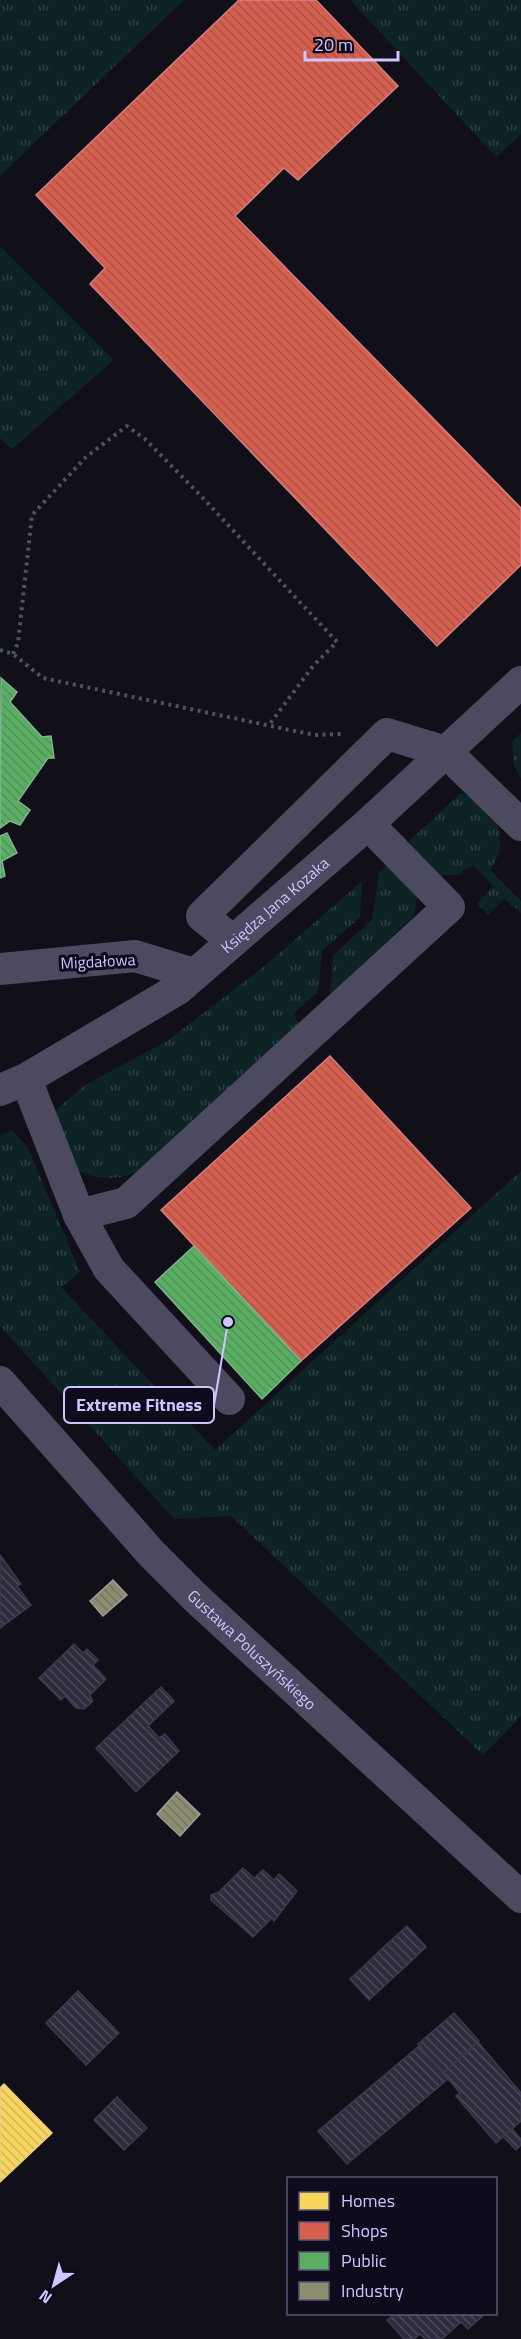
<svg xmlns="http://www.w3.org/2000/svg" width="521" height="2339" font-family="'Titillium Web',sans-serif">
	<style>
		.grass { fill: url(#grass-tufts) }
		.homes { fill: url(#homes-back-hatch); stroke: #ead08d; stroke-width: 1.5 }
		.shops { fill: url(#shops-back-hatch); stroke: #d37f82; stroke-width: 1.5 }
		.public { fill: url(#public-back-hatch); stroke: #7cb590; stroke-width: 1.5 }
		.industry { fill: url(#industry-back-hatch); stroke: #a09d9a; stroke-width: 1.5 }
		.building { fill: url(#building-back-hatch); stroke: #3c394d; stroke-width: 1.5 }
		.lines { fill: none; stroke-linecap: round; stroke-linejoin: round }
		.path { stroke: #475562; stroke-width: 4; stroke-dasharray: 3 4.5; stroke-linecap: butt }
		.minor { stroke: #4b4a61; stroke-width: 32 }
		.labels { text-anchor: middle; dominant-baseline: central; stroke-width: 6; stroke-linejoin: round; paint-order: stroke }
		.street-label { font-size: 16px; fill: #cdc6ff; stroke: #0e0b1c }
		.leader { fill: none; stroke: #cdc6ff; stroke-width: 2 }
		.callout-dot { fill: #cdc6ff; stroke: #0e0b1c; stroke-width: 2 }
		.callout { fill: #0e0b1c; stroke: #cdc6ff; stroke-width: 2 }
		.callout-label { font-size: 18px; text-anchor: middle; font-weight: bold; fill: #cdc6ff }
	</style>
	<defs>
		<pattern id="grass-tufts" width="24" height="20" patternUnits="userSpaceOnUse" patternTransform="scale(1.5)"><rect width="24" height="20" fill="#0e2323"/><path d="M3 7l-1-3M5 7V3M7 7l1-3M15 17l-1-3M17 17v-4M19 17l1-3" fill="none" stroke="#304144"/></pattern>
		<pattern id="homes-back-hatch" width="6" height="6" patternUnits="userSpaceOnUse" patternTransform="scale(1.5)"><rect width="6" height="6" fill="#f6d55c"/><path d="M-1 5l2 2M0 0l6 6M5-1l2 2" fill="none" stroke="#d1b659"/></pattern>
		<pattern id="shops-back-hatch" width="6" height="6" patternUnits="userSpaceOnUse" patternTransform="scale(1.5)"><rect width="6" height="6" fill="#d6604d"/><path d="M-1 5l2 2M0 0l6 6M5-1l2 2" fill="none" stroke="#a8554d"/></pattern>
		<pattern id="public-back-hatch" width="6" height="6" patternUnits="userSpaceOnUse" patternTransform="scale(1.5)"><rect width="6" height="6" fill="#5aae61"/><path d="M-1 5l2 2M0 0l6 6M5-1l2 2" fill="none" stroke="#53915c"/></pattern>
		<pattern id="industry-back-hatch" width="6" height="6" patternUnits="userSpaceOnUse" patternTransform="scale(1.5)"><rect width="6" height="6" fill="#8c8c6e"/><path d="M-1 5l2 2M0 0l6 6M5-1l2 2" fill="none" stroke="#757464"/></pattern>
		<pattern id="building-back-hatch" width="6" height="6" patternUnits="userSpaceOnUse" patternTransform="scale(1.5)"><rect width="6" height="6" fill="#2f2b3c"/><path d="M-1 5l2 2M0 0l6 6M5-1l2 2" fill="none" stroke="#4c4859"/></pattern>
	</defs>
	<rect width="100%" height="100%" fill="#110f18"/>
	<!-- grass -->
	<g class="grass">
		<path d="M0,0h184l-184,176z"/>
		<path d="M350,0h171v134l-25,23z"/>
		<path d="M0,246l114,114 -102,89 -12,-11z"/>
		<path d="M521,733v45l-7,-12 -2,-25z"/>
		<path d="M461,793c34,13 52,45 29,77l31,31v12l-17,-14 -16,16 -11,-11 16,-18 -20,-21 -15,10h-18l-32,-33z"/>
		<path d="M388,864l29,33 -3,19 -84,79 3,-40 39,-35 7,-48z"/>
		<path d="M362,881l-2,36 -38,34 -4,41 -25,22 7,10 -156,144c-22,13 -45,13 -68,2l-21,-50 2,-11 28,-24 82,-44 99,-76z"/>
		<path d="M12,1130l16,18 52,124 -19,15 154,163 306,-279v545l-38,39 -252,-239 -57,3 -174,-193v-190z"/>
	</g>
	<!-- homes -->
	<path class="homes" d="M4,2084l48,49 -52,49v-94z"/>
	<!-- shops -->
	<g class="shops">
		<path d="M239,0h77l82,86 -100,94 -14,-12 -49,48 286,292v57l-84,81 -347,-362 15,-16 -69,-73z"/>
		<path d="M330,1056l141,152 -170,153 -140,-151z"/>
	</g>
	<!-- public -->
	<g class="public">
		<path d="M1,678l16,14 -7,10 32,35 9,-1 3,22h-6l-30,43 12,9 -10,15 -10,-4 -10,7z"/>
		<path d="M7,833l10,20 -15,8 3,15 -5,2v-42z"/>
		<path d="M194,1246l107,115 -39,38 -107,-117z"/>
	</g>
	<!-- industry -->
	<g class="industry">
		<path d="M113,1580l14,15 -24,21 -13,-15z"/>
		<path d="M177,1792l23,22 -20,22 -23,-22z"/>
	</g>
	<!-- building -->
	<g class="building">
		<path d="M0,1555l21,29 -4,2 14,19 -31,23z"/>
		<path d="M74,1644l9,9 4,-4 11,11 -5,5 13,14 -16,16 3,6 -9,8 -8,-1 -11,-12 -4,4 -22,-22z"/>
		<path d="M161,1687l13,14 -26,25 11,12 6,-4 14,17 -43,41 -40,-44z"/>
		<path d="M243,1868l11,10 9,-8 11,10 5,-6 18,17 -23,30 -2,-3 -19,19 -42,-37v-5l8,-3z"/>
		<path d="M407,1926l19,21 -19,18 -20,-21z"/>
		<path d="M387,1944l20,21 -38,35 -19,-21z"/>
		<path d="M78,1991l41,42 -33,32 -40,-42z"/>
		<path d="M454,2013l25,28 -36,32 -25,-29z"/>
		<path d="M478,2042l43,51v28l-25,22 -40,-47 4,-3 -17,-20z"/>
		<path d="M419,2046l29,33 -101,85 -29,-33z"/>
		<path d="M117,2097l30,31 -23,22 -30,-30z"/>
		<path d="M512,2129l9,10v6l-5,5 -13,-14z"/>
		<path d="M395,2314h90l-17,15 -7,-7 -19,17h-17l-5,-5 -6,5h-10l-17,-19z"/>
	</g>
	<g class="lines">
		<!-- path -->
		<g class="path">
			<path d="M0,650l13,4 30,24 247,52 25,5 26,-1"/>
			<path d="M13,654l5,-11 14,-128 54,-58 41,-31 18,13 57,58 135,145 -24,24 -44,59"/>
		</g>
		<!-- minor -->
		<g class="minor">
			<path d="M233,941l-31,-25 185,-182 59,18 75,73"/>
			<path d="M0,969l135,-13 59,18"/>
			<path d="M26,1079l53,136 30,54 120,130"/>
			<path id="s1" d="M0,1090l26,-11 152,-90 190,-165 153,-142"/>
			<path d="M79,1215l47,-12 323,-296 -81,-83"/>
			<path id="s2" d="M0,1382l151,171 47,47 323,297"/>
		</g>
	</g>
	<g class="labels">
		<!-- street labels -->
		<g class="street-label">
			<text stroke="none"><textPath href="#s1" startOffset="333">Księdza Jana Kozaka</textPath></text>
			<text transform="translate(98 961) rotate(-3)">Migdałowa</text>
			<text stroke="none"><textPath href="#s2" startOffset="368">Gustawa Poluszyńskiego</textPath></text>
		</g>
	</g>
	<!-- callouts -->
	<path class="leader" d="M228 1322L214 1405"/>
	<circle class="callout-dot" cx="228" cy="1322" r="6"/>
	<rect class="callout" x="64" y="1387" width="150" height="36" rx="6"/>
	<g class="callout-label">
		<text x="139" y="1411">Extreme Fitness</text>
	</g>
	<!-- legend -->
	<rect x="287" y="2177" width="210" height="138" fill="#0e0b1c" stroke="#5a5677" stroke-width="1.5"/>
	<rect x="299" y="2192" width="30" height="18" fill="#f6d55c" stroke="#5a5677" stroke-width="1.5"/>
	<text x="341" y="2207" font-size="18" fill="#cdc6ff">Homes</text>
	<rect x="299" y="2222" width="30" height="18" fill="#d6604d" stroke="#5a5677" stroke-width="1.5"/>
	<text x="341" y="2237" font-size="18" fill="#cdc6ff">Shops</text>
	<rect x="299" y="2252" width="30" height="18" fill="#5aae61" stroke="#5a5677" stroke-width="1.5"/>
	<text x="341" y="2267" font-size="18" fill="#cdc6ff">Public</text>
	<rect x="299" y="2282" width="30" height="18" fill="#8c8c6e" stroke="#5a5677" stroke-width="1.5"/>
	<text x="341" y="2297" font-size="18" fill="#cdc6ff">Industry</text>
	<!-- north arrow -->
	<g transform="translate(54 2285) rotate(216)" stroke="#0e0b1c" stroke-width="4.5" paint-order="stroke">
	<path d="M0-4.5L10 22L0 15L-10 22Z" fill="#cdc6ff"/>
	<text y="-9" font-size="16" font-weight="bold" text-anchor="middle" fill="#cdc6ff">N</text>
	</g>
	<!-- scale -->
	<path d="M305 51v9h93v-9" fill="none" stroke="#cdc6ff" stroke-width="3"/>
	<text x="314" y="51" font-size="18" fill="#cdc6ff" stroke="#0e0b1c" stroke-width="4.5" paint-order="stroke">20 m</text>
</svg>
